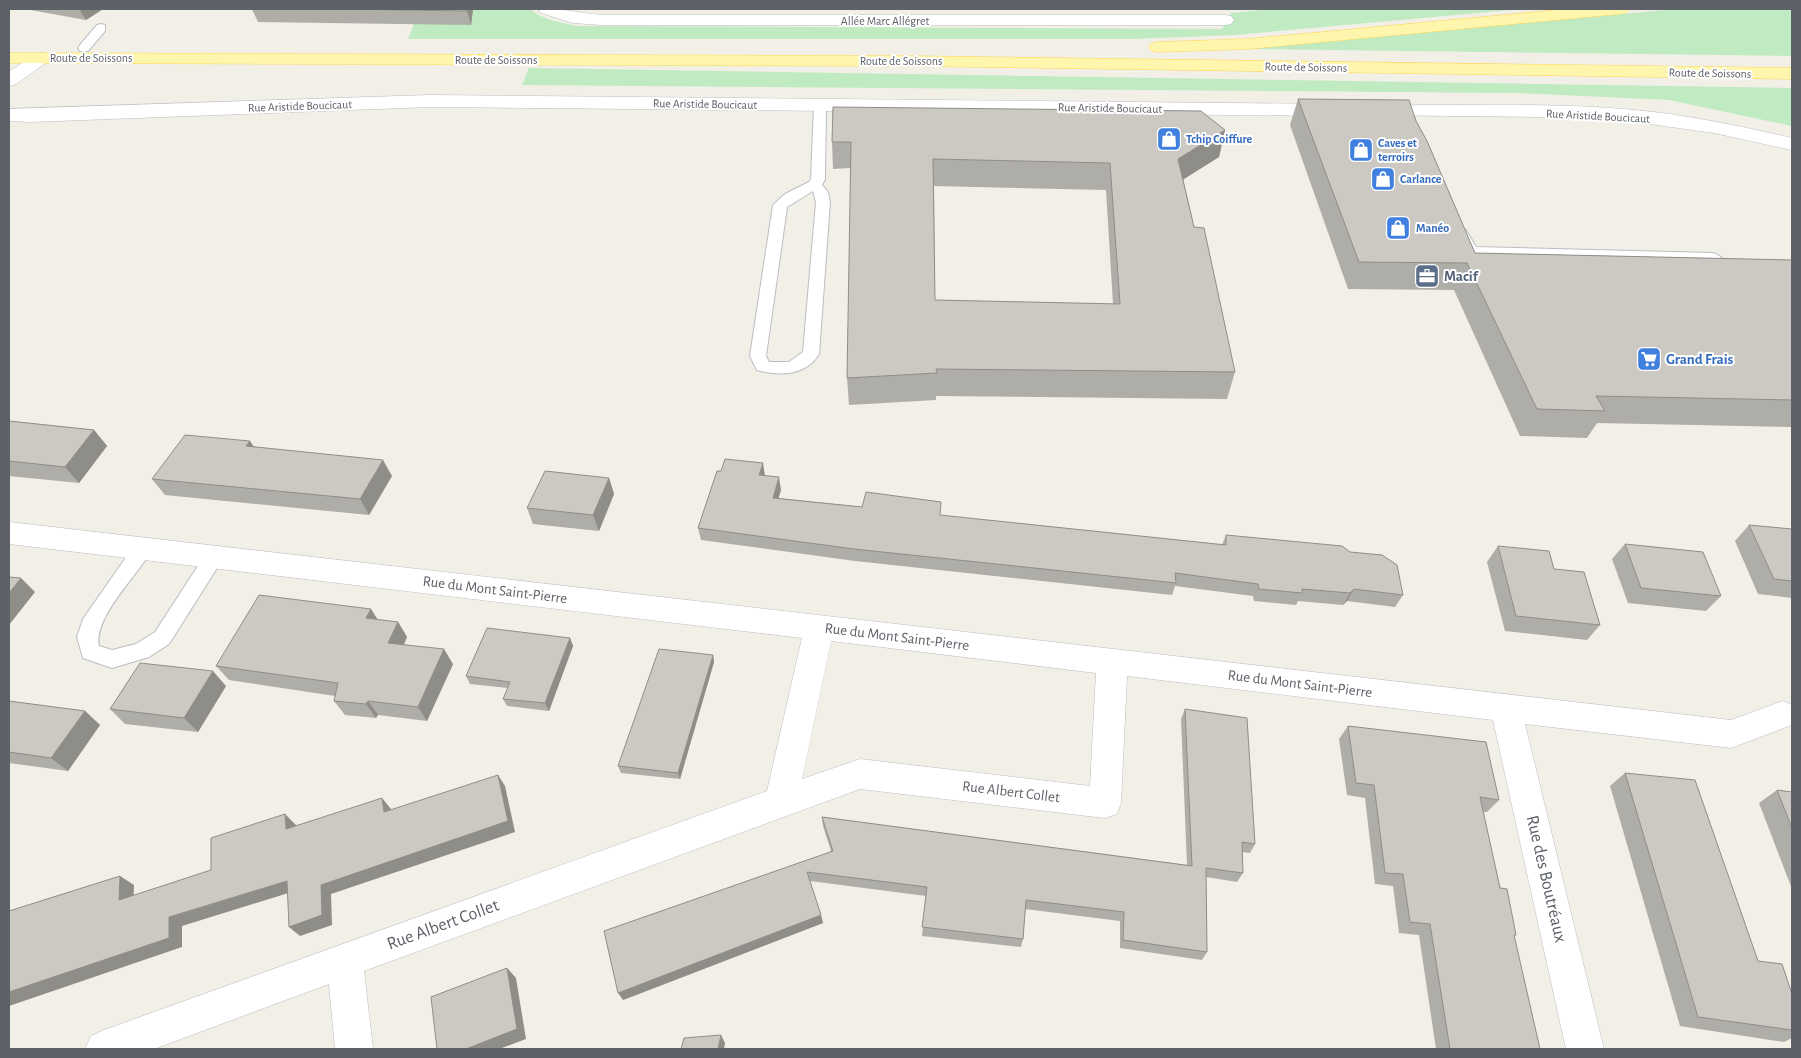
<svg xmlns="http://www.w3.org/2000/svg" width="1801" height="1058" font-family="'Alegreya Sans',sans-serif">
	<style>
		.green { fill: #c0ebc2 }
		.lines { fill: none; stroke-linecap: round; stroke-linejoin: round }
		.lane-casing { stroke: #babec3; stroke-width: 2 }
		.street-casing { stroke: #babec3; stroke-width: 1 }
		.primary-casing { stroke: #ffd751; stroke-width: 1 }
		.lane { fill: #fff; fill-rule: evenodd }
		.street { fill: #fff; fill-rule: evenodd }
		.primary { fill: #fff6ad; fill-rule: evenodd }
		.wall { fill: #afada8; fill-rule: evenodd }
		.shaded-wall { fill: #8f8d88 }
		.building { fill: #ccc9c3; stroke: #8f8d88; fill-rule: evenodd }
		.labels { text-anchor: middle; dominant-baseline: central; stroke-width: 4; stroke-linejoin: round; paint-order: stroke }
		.far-street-label { font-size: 12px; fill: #5d6168; stroke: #fff }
		.far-shop-label { font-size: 12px; font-weight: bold; fill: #366cbe; stroke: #fff; text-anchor: start }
		.service-label { font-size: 15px; font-weight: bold; fill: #4e5e75; stroke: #fff; text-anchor: start }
		.shop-label { font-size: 15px; font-weight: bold; fill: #366cbe; stroke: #fff; text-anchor: start }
		.street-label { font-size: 15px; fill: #5d6168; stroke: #fff }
		.near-street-label { font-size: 18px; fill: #5d6168; stroke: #fff }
	</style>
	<rect width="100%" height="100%" fill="#f1efe6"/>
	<!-- green -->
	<g class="green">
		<path d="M467,9h63c12,11 31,13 46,17l646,3 9,-16 42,-4h249l-287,26 -103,4h-724l6,-15z"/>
		<path d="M1677,9h115v47l-544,-7z"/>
		<path d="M529,68l1263,20v38l-123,-26 -153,-7 -994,-8z"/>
	</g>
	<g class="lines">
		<defs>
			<g id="lane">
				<path d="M101,24l4,1v6l-17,20h-8l-2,-3 2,-3 17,-20z"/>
				<path d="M820,101l6,4 -1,74 -3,6 6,7 2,10 -11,152c-13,22 -40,22 -62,16l-7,-14 23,-151 12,-11 24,-12 2,-3 3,-74zM813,191l3,11 -13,150 -14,10h-20l-3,-6 21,-149z"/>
				<path d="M1461,229l5,1 10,17 238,6 8,5 -8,5 -243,-6 -5,-2 -12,-22z"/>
				<path d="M143,541l7,2 3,5c-14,26 -60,69 -54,98l13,4 24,-6 19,-12 52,-80 7,-3 7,3 3,5 -55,87 -20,13 -37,11 -29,-10 -6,-21 6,-18 53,-76z"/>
			</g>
			<g id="street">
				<path d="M538,9c22,-1 42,4 64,6h623l6,1 3,4 -3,4 -6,1h-623l-29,-2 -32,-10z"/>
				<path d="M41,53l6,1 3,4 -3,4 -31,22 -7,2v-14l26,-18z"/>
				<path d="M430,95l903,9 7,2 3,4 -3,4 -7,2 -903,-9 -399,15 -22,-1v-12z"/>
				<path d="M1376,105c86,1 173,-3 259,5 53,5 105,16 157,28v12l-78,-17 -79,-11 -97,-5 -169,-2 -3,-4 3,-4z"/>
				<path d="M9,522l1722,198 52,-19 9,4v20l-61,23 -206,-24 79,325h-38l-73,-329 -366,-44 -6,127 -4,11 -12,4 -245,-29 -496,182 9,78h-38l-6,-65 -175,65h-69l6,-13 13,-6 663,-239 35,-153 -793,-94zM831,641l265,32 -6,113 -230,-27 -58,20z"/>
			</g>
			<g id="primary">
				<path d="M1568,9h61l-3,4 -6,1 -372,35 -90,3 -6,-1 -3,-4 3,-4 6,-1 90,-3z"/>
				<path d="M9,53l902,3 881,12v11l-881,-13 -902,-3z"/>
			</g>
		</defs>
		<!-- lane casing -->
		<use href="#lane" class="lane-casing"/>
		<!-- street casing -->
		<use href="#street" class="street-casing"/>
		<!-- primary casing -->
		<use href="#primary" class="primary-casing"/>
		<!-- lane -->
		<use href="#lane" class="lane"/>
		<!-- street -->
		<use href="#street" class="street"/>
		<!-- primary -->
		<use href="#primary" class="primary"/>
	</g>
	<!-- wall -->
	<g class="wall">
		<path d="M25,9h78l-17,11z"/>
		<path d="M252,9h221l-2,16 -213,-3z"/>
		<path d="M1298,99l118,22 59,132 317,7v167l-195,-4 -10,15 -67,-2 -66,-146 -106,-1 -58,-164z"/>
		<path d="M1225,130l-6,27 -36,22 11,48 41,145 -8,27 -291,-3v4l-87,5 -2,-27 4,-210 -18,1 -1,-27zM934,186l172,4 7,114 -178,-4z"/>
		<path d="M9,421l85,9 13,16 -28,37 -70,-7z"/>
		<path d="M250,441l3,5 139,30 -23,39 -204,-20 -13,-16z"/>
		<path d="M609,478l5,16 -15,37 -66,-7 -6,-16z"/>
		<path d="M781,490l-3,8 444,47 4,-10 177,60 -8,12 -48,-6 -4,4 -45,-4 -2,4 -42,-4 -1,-5 -78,-10 -3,9 -317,-34 -154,-21 -3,-12z"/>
		<path d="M1749,525l43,4v69l-34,-4 -23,-53z"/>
		<path d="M1625,544l96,52 -15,15 -78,-8 -16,-44z"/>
		<path d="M1498,546l56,23 46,56 -13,15 -82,-9 -18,-69z"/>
		<path d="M371,609l7,11 20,2 9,15 -3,8 49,19 -26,57 -49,-6 -2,3 -31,-3 -11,-14 1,-5 -106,-16 -13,-14z"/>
		<path d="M570,638l3,8 -24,65 -42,-5 -4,-7 5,-11 -38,-4 -4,-8z"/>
		<path d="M713,655l1,7 -34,117 -59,-6 -3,-7z"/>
		<path d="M226,686l-28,46 -73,-8 -15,-15z"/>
		<path d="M9,701l76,10 15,14 -32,46 -59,-8z"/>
		<path d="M1185,709l70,135 -5,9 -8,-1 1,21 -6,9 -31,-5 1,75 -5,8 -82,-12v-27l-95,-12 -2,30 -2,8 -99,-11 4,-40 -116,-15 13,42 -200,77 208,-149 -8,-25 -1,-9 365,48 -6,-146z"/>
		<path d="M1348,726l151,74 -12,12h-4l17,76 16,47 -2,2 26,112h-104l-17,-114 -20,-2 -6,-47 -18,-2 -10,-86 -18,-3 -8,-56z"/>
		<path d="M1625,773l133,188 34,33v44l-8,4 -104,-16 -70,-240z"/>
		<path d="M1777,790l15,2v97l-33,-86z"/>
	</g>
	<!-- shaded-wall -->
	<g class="shaded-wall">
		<path d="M79,9h24l-17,11z"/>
		<path d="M467,9h6l-2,16 -4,-14z"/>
		<path d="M1225,130l-6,27 -46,29 5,-27z"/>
		<path d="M94,430l13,16 -28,37 -14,-16z"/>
		<path d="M250,441l10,16 -14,-11z"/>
		<path d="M383,460l9,16 -23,39 -9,-16z"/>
		<path d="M763,463l2,13 -6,-1z"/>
		<path d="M779,477l2,13 -6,20 -2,-12z"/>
		<path d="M609,478l5,16 -15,37 -6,-16z"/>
		<path d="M21,578l14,14 -26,33v-32z"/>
		<path d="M1354,589l-7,12 -4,4 7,-12z"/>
		<path d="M371,609l9,15 -14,-6z"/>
		<path d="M398,622l9,15 -10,21 -9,-15z"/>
		<path d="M570,638l3,8 -24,65 -4,-8z"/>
		<path d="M444,649l9,15 -26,57 -9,-14z"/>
		<path d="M713,655l1,7 -34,117 -2,-6z"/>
		<path d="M213,671l13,15 -28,46 -14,-14z"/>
		<path d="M368,701l10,14 -2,3 -10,-14z"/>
		<path d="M85,711l15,14 -32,46 -17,-13z"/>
		<path d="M498,775l7,11 10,46 -184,62 1,31 -32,11 -11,-9 32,-42z"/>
		<path d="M382,798l9,11 1,13 -8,-10z"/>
		<path d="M285,814l11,11v14l-10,-10z"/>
		<path d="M120,876l14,9 -1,24 -14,-9z"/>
		<path d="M287,881l11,9 -116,36v21l-173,59v-14l160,-75z"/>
		<path d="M821,915l2,8 -200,77 -5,-7z"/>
		<path d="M507,968l9,10 10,61 -27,10h-33z"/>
		<path d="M721,1035l4,8 -1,6h-6z"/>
	</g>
	<!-- building -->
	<g class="building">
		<path d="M343,9h124v2z"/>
		<path d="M1298,99l111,1 7,21 11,20 48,112 317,7v140l-196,-4 9,15 -68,-2 -70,-146 -108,-1z"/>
		<path d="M833,107l368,4 24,19 -47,29 16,68 10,1 31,144 -299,-3 1,4 -90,5 4,-236h-19zM933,159l177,4 10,141 -185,-4z"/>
		<path d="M9,421l85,9 -29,37 -56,-6z"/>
		<path d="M185,435l65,6 -4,5 137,14 -23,39 -208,-20z"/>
		<path d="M725,459l38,4 -4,12 20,2 -6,21 89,9 4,-15 75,10 -1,13 286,30v-10l116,11 8,6 32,3 15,10 6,30 -49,-6 -4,4 -48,-4v4l-43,-4 -1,-5 -83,-11 1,10 -322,-34 -156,-21 19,-57h4z"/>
		<path d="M545,471l64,7 -16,37 -66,-7z"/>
		<path d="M1749,525l43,4v52l-18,-2z"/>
		<path d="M1625,544l78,8 18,44 -80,-8z"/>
		<path d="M1498,546l51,5 5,18 30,3 16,53 -84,-9z"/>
		<path d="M9,577l12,1 -12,15z"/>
		<path d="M259,595l112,14 -5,9 32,4 -10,21 56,6 -26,58 -50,-6 -2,3 -32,-3 4,-18 -122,-17z"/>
		<path d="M487,628l83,10 -25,65 -42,-4 7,-17 -44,-6z"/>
		<path d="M659,649l54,6 -35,118 -60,-7z"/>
		<path d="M140,663l73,8 -29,47 -74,-9z"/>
		<path d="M9,701l76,10 -34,47 -42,-6z"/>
		<path d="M1185,709l62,9 8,126 -13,-2 1,31 -37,-5 1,84 -84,-12 1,-28 -98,-12 -3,39 -101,-12 5,-40 -120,-15 14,43 -203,78 -14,-62 229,-80 -11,-34 370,49z"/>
		<path d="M1348,726l138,16 13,58 -19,-3 20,91 7,1 9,46h-2l26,114h-90l-20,-125 -20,-2 -7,-48 -18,-1 -11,-88 -18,-2z"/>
		<path d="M1625,773l70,7 63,181 24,3 10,30v36l-94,-13z"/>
		<path d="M498,775l10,46 -187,64 1,30 -33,12 -2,-46 -118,36v21l-160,54v-81l111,-35 -1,24 92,-30v-32l74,-24 1,15 96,-31 2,14z"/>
		<path d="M1777,790l15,2v36z"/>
		<path d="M507,968l10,61 -51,20h-29l-6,-52z"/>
		<path d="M721,1035l-3,14h-37l3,-11z"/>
	</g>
	<!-- icons -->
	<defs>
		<symbol id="shop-square" viewBox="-11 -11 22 22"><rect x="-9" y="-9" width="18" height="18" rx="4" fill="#3f7fe0" stroke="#fff"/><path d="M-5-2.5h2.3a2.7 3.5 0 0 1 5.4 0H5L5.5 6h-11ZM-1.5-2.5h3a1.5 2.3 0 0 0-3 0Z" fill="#fff"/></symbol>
		<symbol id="office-square" viewBox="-11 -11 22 22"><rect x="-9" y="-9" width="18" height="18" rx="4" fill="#5c6f8a" stroke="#fff"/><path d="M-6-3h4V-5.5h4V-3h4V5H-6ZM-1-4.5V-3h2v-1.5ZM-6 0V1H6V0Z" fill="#fff"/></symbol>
		<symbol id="supermarket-square" viewBox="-11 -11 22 22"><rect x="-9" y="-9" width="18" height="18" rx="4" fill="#3f7fe0" stroke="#fff"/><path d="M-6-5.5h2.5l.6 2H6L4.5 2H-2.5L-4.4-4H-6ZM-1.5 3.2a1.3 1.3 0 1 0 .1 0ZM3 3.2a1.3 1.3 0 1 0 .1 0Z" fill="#fff"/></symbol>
	</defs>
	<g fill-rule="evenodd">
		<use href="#shop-square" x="1155" y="125" width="28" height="28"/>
		<use href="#shop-square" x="1347" y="136" width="28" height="28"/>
		<use href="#shop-square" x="1369" y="165" width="28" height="28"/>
		<use href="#shop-square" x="1384" y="214" width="28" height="28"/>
		<use href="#office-square" x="1413" y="262" width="28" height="28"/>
		<use href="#supermarket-square" x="1635" y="345" width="28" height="28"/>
	</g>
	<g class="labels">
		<!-- far-street labels -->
		<g class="far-street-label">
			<text x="885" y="21">Allée Marc Allégret</text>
			<text x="91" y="58">Route de Soissons</text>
			<text x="496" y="60">Route de Soissons</text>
			<text x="901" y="61">Route de Soissons</text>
			<text transform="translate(1306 67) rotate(1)">Route de Soissons</text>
			<text transform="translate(1710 73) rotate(1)">Route de Soissons</text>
			<text transform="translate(705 104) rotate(1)">Rue Aristide Boucicaut</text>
			<text transform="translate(300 106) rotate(-2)">Rue Aristide Boucicaut</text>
			<text transform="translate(1110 108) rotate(1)">Rue Aristide Boucicaut</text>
			<text transform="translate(1598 116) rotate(3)">Rue Aristide Boucicaut</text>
		</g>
		<!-- far-shop labels -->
		<g class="far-shop-label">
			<text x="1186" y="139">Tchip Coiffure</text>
			<text x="1378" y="143">Caves et<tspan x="1378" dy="14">terroirs</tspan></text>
			<text x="1400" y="179">Carlance</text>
			<text x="1416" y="228">Manéo</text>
		</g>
		<!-- service labels -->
		<g class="service-label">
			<text x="1444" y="276">Macif</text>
		</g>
		<!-- shop labels -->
		<g class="shop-label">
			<text x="1666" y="359">Grand Frais</text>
		</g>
		<!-- street labels -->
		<g class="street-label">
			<text transform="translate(495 590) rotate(7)">Rue du Mont Saint-Pierre</text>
			<text transform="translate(897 637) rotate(7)">Rue du Mont Saint-Pierre</text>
			<text transform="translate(1300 684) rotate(7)">Rue du Mont Saint-Pierre</text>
			<text transform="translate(1011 792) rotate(7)">Rue Albert Collet</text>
		</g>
		<!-- near-street labels -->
		<g class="near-street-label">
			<text transform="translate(1546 879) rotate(77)">Rue des Boutréaux</text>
			<text transform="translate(443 925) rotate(-20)">Rue Albert Collet</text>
		</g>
	</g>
	<!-- border -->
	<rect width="1801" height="1058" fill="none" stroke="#5d6168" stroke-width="20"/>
</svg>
